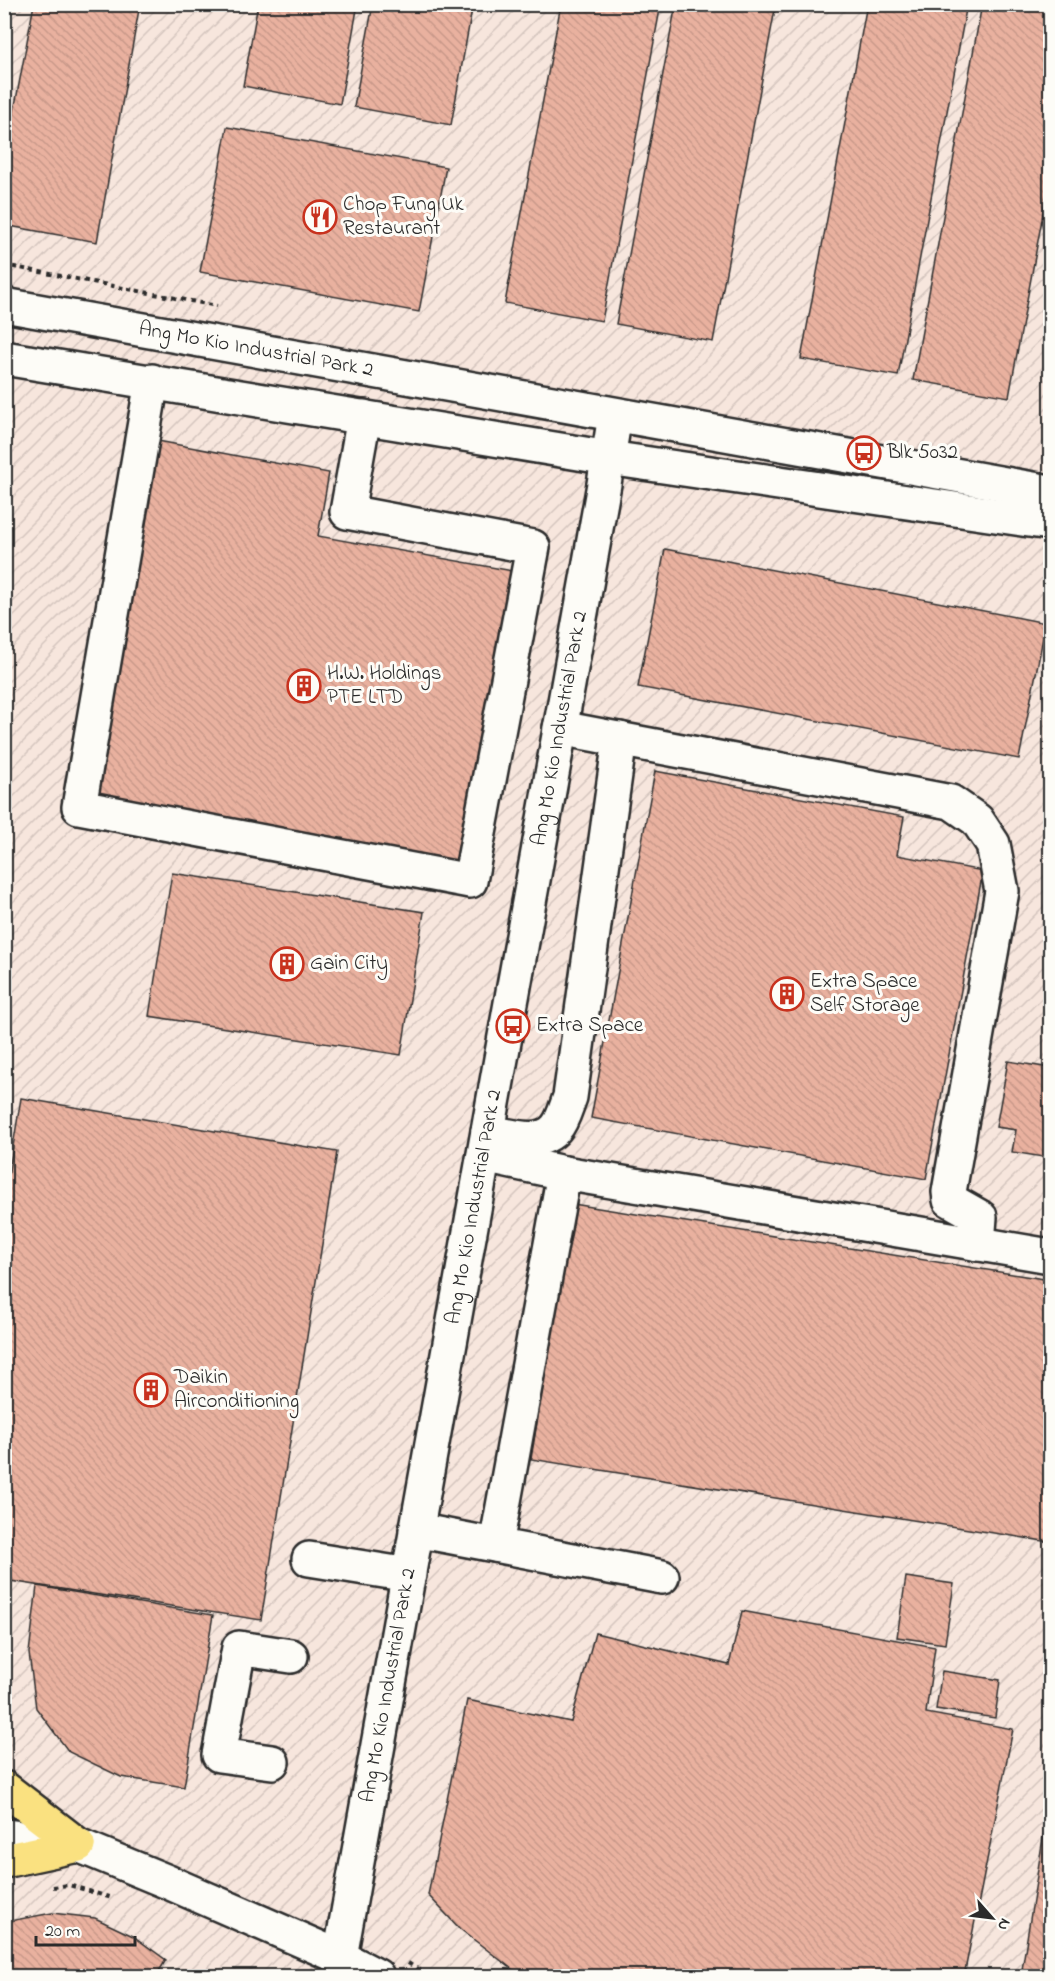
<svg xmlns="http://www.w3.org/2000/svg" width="1055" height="1981" font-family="'Indie Flower',sans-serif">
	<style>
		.industrial { fill: url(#industrial-furrows) }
		.building { fill: url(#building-back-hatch); stroke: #2b2b2b; stroke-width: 1.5 }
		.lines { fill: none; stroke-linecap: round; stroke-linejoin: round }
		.minor-casing { stroke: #2b2b2b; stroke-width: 38 }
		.highway-casing { stroke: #2b2b2b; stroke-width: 38 }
		.path { stroke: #2b2b2b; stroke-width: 4; stroke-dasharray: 4.5 4.5; stroke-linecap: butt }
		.minor { stroke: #fdfcf7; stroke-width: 33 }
		.highway { stroke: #fae180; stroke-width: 33 }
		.labels { text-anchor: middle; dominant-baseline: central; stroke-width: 6; stroke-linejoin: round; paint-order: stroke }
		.poi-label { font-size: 21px; fill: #2b2b2b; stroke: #fdfcf7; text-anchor: start }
		.street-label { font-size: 21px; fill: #2b2b2b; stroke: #fdfcf7 }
	</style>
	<defs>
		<pattern id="industrial-furrows" width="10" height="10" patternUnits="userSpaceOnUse" patternTransform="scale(1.5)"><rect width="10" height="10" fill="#f7e6dd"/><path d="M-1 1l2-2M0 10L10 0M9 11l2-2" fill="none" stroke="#d4c5be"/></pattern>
		<pattern id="building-back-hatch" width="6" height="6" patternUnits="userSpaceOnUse" patternTransform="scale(1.5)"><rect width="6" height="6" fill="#e9b19f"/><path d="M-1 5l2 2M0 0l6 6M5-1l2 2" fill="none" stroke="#c89889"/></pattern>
	</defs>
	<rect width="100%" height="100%" fill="#fdfcf7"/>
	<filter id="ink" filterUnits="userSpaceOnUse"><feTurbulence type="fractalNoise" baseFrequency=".0167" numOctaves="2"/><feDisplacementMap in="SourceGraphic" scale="12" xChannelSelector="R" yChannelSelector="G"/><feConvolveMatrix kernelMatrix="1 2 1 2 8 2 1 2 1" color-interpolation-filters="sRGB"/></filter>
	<g filter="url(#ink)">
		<!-- industrial -->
		<rect class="industrial" x="5" y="5" width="1045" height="1971"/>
		<!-- building -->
		<g class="building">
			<path d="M34,4h106l-43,238 -93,-17v-61z"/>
			<path d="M258,4h100l-18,100 -97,-18z"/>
			<path d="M373,4h100l-22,121 -97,-18z"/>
			<path d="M561,4h100l-59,317 -97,-18z"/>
			<path d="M676,4h100l-63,338 -97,-18z"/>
			<path d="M867,4h100l-69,372 -97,-17z"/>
			<path d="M982,4h68v172l-41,221 -96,-17z"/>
			<path d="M227,127l219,40 -27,145 -219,-40z"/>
			<path d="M158,441l171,32 -11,63 200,36 -56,296 -371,-68z"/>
			<path d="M665,549l381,74 -27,136 -381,-72z"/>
			<path d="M655,771l249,46 -7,38 86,16 -57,308 -335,-61z"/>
			<path d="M172,873l252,39 -23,143 -252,-39z"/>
			<path d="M1008,1061l42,7v90l-38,-6 4,-22 -20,-3z"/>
			<path d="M21,1098l316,54 -76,468 -257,-40v-379z"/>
			<path d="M573,1204l477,76v262l-519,-83z"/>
			<path d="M906,1577l48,7 -9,60 -48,-7z"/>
			<path d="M37,1586l176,29 -29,172 -63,-10 -52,-25 -33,-44 -7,-55z"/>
			<path d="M742,1611l193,36 -9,66 87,16 -49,247h-443l-61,-47 -32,-34 39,-195 104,22 24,-89 134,32z"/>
			<path d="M942,1671l58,9 -5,38 -59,-9z"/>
			<path d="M1050,1794v182h-29z"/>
			<path d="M52,1913l43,5 38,18 33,24 -10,16h-152v-54z"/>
		</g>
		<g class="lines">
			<defs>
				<g id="minor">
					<path id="s1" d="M4,305l1046,187"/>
					<path d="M4,358l605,100 441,65"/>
					<path d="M152,381l-73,426 391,74 63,-334 -186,-35 17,-95"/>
					<path d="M560,728l391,74 26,18 16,24 9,47 -53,301 1,8 30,17 -2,27"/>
					<path d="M488,1132c21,3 53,15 68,-4 7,-8 10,-21 14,-31l50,-358"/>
					<path d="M484,1156l80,17 486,83"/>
					<path d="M416,1530l246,47"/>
					<path d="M496,1545l68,-372"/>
					<path d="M309,1559l100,16"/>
					<path d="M272,1762l-53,-7 20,-107 52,8"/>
					<path d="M4,1836l74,9 90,37 172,75 37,19"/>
					<path id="s2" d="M340,1957l264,-1473 11,-69"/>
				</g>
				<g id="highway">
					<path d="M4,1788l74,57"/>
					<path d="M4,1861l74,-16"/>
				</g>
			</defs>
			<!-- minor casing -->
			<use href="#minor" class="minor-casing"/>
			<!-- highway casing -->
			<use href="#highway" class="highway-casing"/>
			<!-- path -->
			<g class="path">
				<path d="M4,265l213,41"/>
				<path d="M53,1887l16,-2 43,13"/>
				<path d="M408,1963l21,13"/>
			</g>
			<!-- minor -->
			<use href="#minor" class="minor"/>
			<!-- highway -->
			<use href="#highway" class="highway"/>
		</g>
	</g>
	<!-- icons -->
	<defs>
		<symbol id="restaurant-ring" viewBox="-11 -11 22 22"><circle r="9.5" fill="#fdfcf7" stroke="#c8321e" stroke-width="1.5"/><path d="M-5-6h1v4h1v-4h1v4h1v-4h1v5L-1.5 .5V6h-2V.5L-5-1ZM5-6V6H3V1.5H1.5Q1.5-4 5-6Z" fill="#c8321e"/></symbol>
		<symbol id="bus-ring" viewBox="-11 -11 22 22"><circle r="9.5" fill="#fdfcf7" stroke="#c8321e" stroke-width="1.5"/><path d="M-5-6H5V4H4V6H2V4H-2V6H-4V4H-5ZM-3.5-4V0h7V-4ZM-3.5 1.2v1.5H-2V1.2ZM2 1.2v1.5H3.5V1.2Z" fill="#c8321e"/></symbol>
		<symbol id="building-ring" viewBox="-11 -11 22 22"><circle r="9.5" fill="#fdfcf7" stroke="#c8321e" stroke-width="1.5"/><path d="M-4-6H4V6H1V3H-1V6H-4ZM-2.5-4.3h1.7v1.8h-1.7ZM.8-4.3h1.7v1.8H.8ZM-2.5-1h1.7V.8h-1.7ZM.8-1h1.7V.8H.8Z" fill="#c8321e"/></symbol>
	</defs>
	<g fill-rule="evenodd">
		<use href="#restaurant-ring" x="301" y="198" width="38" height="38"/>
		<use href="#bus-ring" x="845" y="434" width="38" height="38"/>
		<use href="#building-ring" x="285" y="667" width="38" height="38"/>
		<use href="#building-ring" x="268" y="945" width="38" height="38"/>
		<use href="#building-ring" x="768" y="975" width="38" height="38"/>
		<use href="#bus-ring" x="494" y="1007" width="38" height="38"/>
		<use href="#building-ring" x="132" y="1371" width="38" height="38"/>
	</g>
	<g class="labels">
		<!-- poi labels -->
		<g class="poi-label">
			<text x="343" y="205">Chop Fung Uk<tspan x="343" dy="24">Restaurant</tspan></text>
			<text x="887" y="453">Blk 5032</text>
			<text x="327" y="674">H.W. Holdings<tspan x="327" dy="24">PTE LTD</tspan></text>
			<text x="310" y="964">Gain City</text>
			<text x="810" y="982">Extra Space<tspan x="810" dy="24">Self Storage</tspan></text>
			<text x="536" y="1026">Extra Space</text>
			<text x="174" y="1378">Daikin<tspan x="174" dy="24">Airconditioning</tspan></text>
		</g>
		<!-- street labels -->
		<g class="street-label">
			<text stroke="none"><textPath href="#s1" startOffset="256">Ang Mo Kio Industrial Park 2</textPath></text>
			<text stroke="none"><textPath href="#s2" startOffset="1248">Ang Mo Kio Industrial Park 2</textPath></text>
			<text stroke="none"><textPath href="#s2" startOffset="762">Ang Mo Kio Industrial Park 2</textPath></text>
			<text stroke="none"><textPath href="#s2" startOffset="276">Ang Mo Kio Industrial Park 2</textPath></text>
		</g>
	</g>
	<!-- margin -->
	<rect width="1055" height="1981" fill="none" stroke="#fdfcf7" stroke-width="24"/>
	<rect x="12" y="12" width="1031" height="1957" fill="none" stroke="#2b2b2b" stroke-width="2" filter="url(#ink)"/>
	<!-- north arrow -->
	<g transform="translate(992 1918) rotate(118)" stroke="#fdfcf7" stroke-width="4.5" paint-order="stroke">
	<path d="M0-4.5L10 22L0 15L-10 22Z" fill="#2b2b2b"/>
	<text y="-9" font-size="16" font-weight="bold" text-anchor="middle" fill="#2b2b2b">N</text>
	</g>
	<!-- scale -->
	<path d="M36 1936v9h99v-9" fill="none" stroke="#2b2b2b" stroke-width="3"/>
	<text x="45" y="1936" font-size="18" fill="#2b2b2b" stroke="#fdfcf7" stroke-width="4.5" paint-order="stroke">20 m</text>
</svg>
